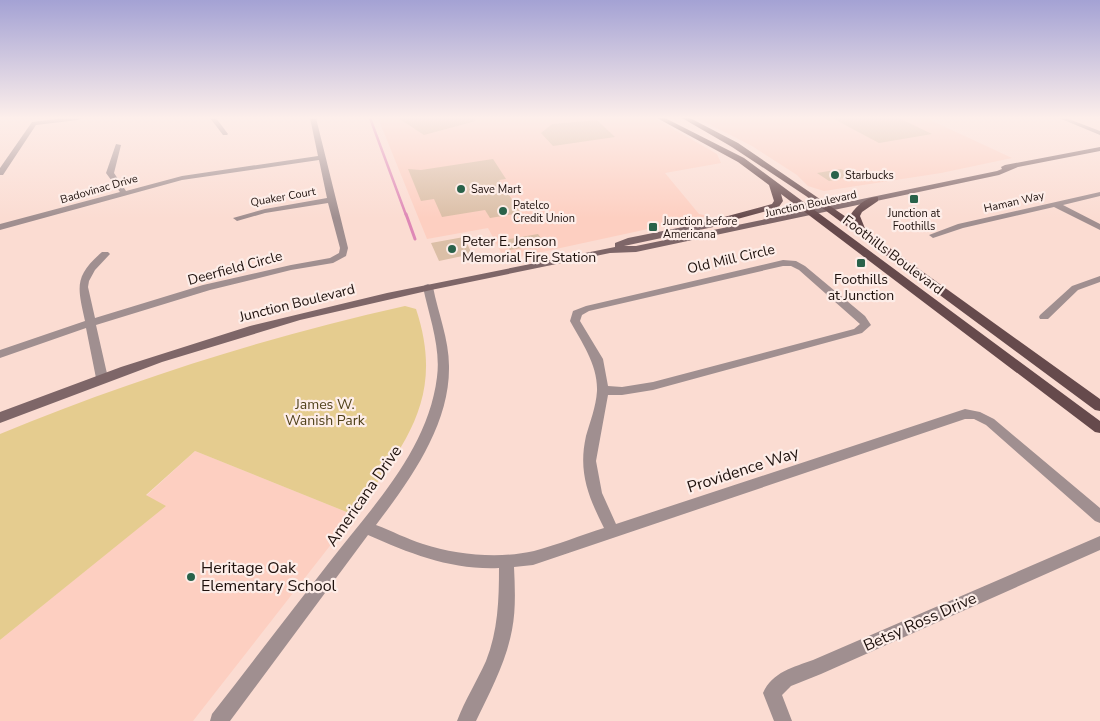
<svg xmlns="http://www.w3.org/2000/svg" width="1100" height="721" font-family="'Nunito Sans',sans-serif">
	<style>
		.built { fill: #fdcfc1 }
		.green { fill: #e5cc8f }
		.lines { fill: none; stroke-linecap: round; stroke-linejoin: round }
		.stream-far1 { stroke: #de88b6; stroke-width: 2.5 }
		.stream { stroke: #de88b6; stroke-width: 3 }
		.building { fill: #dbbfa7 }
		.minor { fill: #a08f90; fill-rule: evenodd }
		.secondary { fill: #7e6668; fill-rule: evenodd }
		.primary { fill: #664a4c; fill-rule: evenodd }
		.poi-dot { fill: #29624a; stroke: #fdede8; stroke-width: 2 }
		.labels { text-anchor: middle; dominant-baseline: central; stroke-width: 4.5; stroke-linejoin: round; paint-order: stroke }
		.far-poi-label { font-size: 11px; fill: #1e110d; stroke: #fdede8; text-anchor: start }
		.far-street-label { font-size: 11px; fill: #1e110d; stroke: #fdede8 }
		.poi-label { font-size: 14px; fill: #1e110d; stroke: #fdede8; text-anchor: start }
		.street-label { font-size: 14px; fill: #1e110d; stroke: #fdede8 }
		.park-label { font-size: 14px; fill: #51421b; stroke: #fdede8 }
		.near-street-label { font-size: 16px; fill: #1e110d; stroke: #fdede8 }
		.near-poi-label { font-size: 16px; fill: #1e110d; stroke: #fdede8; text-anchor: start }
	</style>
	<rect width="100%" height="100%" fill="#fbdcd2"/>
	<path class="built" d="M378,118H654L717,154L721,163L665,173L699,214L708,216L505,260L488,228L427,239Z
		M697,118H926L1012,158L941,173L824,191L808,186L797,175L752,146Z
		M195,451L354,515L193,721H0V640L165,506L146,496Z"/>
	<path class="green" d="M405,306L416,309C446,399 404,445 354,515L195,451L146,495L166,506L0,640V434C131,380 266,337 405,306Z"/>
	<g class="lines">
		<path class="stream-far1" d="M370,118L406,215"/>
		<path class="stream" d="M406,214L415,239"/>
	</g>
	<path class="building" d="M398,118H475L476,121L424,135Z
		M832,118H899L932,134L879,143Z
		M597,120L615,137L553,146L541,133L552,124Z
		M493,159L506,179L499,180L521,213L490,218L485,210L442,217L434,199L421,201L408,169L421,170Z
		M841,169L853,176L829,181L817,173Z
		M538,234L543,241L539,245L510,250L504,240Z
		M464,237L472,254L439,261L431,243Z"/>
	<g class="lines">
		<path class="minor" d="M65,118H81L78,120L36,125L3,175H0V168L32,122Z
			M210,118H216L228,134L227,135H223Z
			M310,118H316L348,248L346,256L333,263L291,270L210,290L96,325L108,378L106,381L102,382L96,378L86,328L0,358V350L85,321C78,288 73,277 102,252H108L110,254L95,270L89,281L88,287L95,318L203,285L291,265L330,258L339,253L340,248L328,203L265,213L237,221L233,218L265,209L327,198L319,160L182,180L0,230V224L120,192L106,173L116,144L121,145L114,173L126,191L182,176L318,156Z
			M1059,118H1066L1100,131V135Z
			M1100,192V196L1063,205L1100,224V230L1054,207L963,228L933,238L929,235L958,224Z
			M783,260L796,261L805,266L865,316L871,325L862,333L653,390L622,395H608L596,461L602,493L616,524L965,409L980,412L994,419L1100,508V523L1095,521L986,425L974,419H965L533,565L514,567C515,588 516,610 512,630C506,662 490,692 476,721H457C465,700 477,681 486,661C498,631 499,600 499,568C451,570 411,554 368,535L230,721H210L212,714C251,664 289,614 328,564C371,508 428,451 437,377C441,347 429,316 423,287L425,285L428,284L433,287C438,313 449,339 449,366C450,425 410,480 376,525C392,531 407,539 423,544C457,555 499,559 534,551C557,545 581,535 604,528C588,496 578,472 586,436C590,422 596,407 597,391C598,365 582,343 570,321L573,311L586,306ZM783,266H791L799,270L860,324L854,329L653,382L622,387L608,386L603,359L580,321L582,315L589,311Z
			M1100,276V282L1078,290L1048,319H1040L1039,317L1040,315L1072,286Z
			M1100,536V550L821,674L791,686L782,695L792,721H774L763,693C772,672 794,667 813,660Z"/>
		<path class="secondary" d="M1100,147V151L1018,167L999,175L636,252L610,253L431,290L300,320L162,362L0,423V412L121,367L250,326L387,293L615,247V243L628,238L718,220L723,223L718,226L624,246H636L997,171L1002,169L1001,167L1005,165Z"/>
		<path class="primary" d="M657,118H665L744,158L1100,421V433L1095,432L781,194L783,201L778,208L708,227H702V223L772,204L774,201L769,185L738,162Z
			M682,118H690L738,143L852,221L850,216C855,207 867,196 878,197V201L862,212L860,216L866,231L1100,399V411L1095,410L806,196L732,147Z"/>
	</g>
	<linearGradient id="sky" x2="0" y2="1"><stop stop-color="#a4a2d4"/><stop offset="0.54" stop-color="#fdefeb"/><stop offset="1" stop-color="#fdefeb" stop-opacity="0"/></linearGradient>
	<rect width="1100" height="218" fill="url(#sky)"/>
	<g class="poi-dot">
		<circle cx="835" cy="175" r="5"/>
		<circle cx="461" cy="189" r="5"/>
		<rect x="909" y="194" width="10" height="10" rx="2.5"/>
		<circle cx="503" cy="211" r="5"/>
		<rect x="648" y="222" width="10" height="10" rx="2.5"/>
		<circle cx="452" cy="249" r="5"/>
		<rect x="856" y="258" width="10" height="10" rx="2.5"/>
		<circle cx="191" cy="577" r="5"/>
	</g>
	<g class="labels">
		<g class="far-poi-label">
			<text x="845" y="175">Starbucks</text>
			<text x="471" y="189">Save Mart</text>
			<text x="513" y="205">Patelco<tspan x="513" dy="13">Credit Union</tspan></text>
			<text x="914" y="213" text-anchor="middle">Junction at<tspan x="914" dy="13">Foothills</tspan></text>
			<text x="663" y="221">Junction before<tspan x="663" dy="13">Americana</tspan></text>
		</g>
		<g class="far-street-label">
			<text transform="translate(99 189) rotate(-16)">Badovinac Drive</text>
			<text transform="translate(283 197) rotate(-10)">Quaker Court</text>
			<text transform="translate(1014 202) rotate(-13)">Haman Way</text>
			<text transform="translate(811 204) rotate(-12)">Junction Boulevard</text>
		</g>
		<g class="poi-label">
			<text x="462" y="241">Peter E. Jenson<tspan x="462" dy="16">Memorial Fire Station</tspan></text>
			<text x="861" y="279" text-anchor="middle">Foothills<tspan x="861" dy="16">at Junction</tspan></text>
		</g>
		<g class="street-label">
			<text transform="translate(893 255) rotate(37)">Foothills Boulevard</text>
			<text transform="translate(731 259) rotate(-13)">Old Mill Circle</text>
			<text transform="translate(235 268) rotate(-15)">Deerfield Circle</text>
			<text transform="translate(297 303) rotate(-14)">Junction Boulevard</text>
		</g>
		<g class="park-label">
			<text x="325" y="404">James W.<tspan x="325" dy="16">Wanish Park</tspan></text>
		</g>
		<g class="near-street-label">
			<text transform="translate(743 470) rotate(-18)">Providence Way</text>
			<text transform="translate(364 496) rotate(-55)">Americana Drive</text>
			<text transform="translate(920 622) rotate(-24)">Betsy Ross Drive</text>
		</g>
		<g class="near-poi-label">
			<text x="201" y="568">Heritage Oak<tspan x="201" dy="18">Elementary School</tspan></text>
		</g>
	</g>
</svg>
